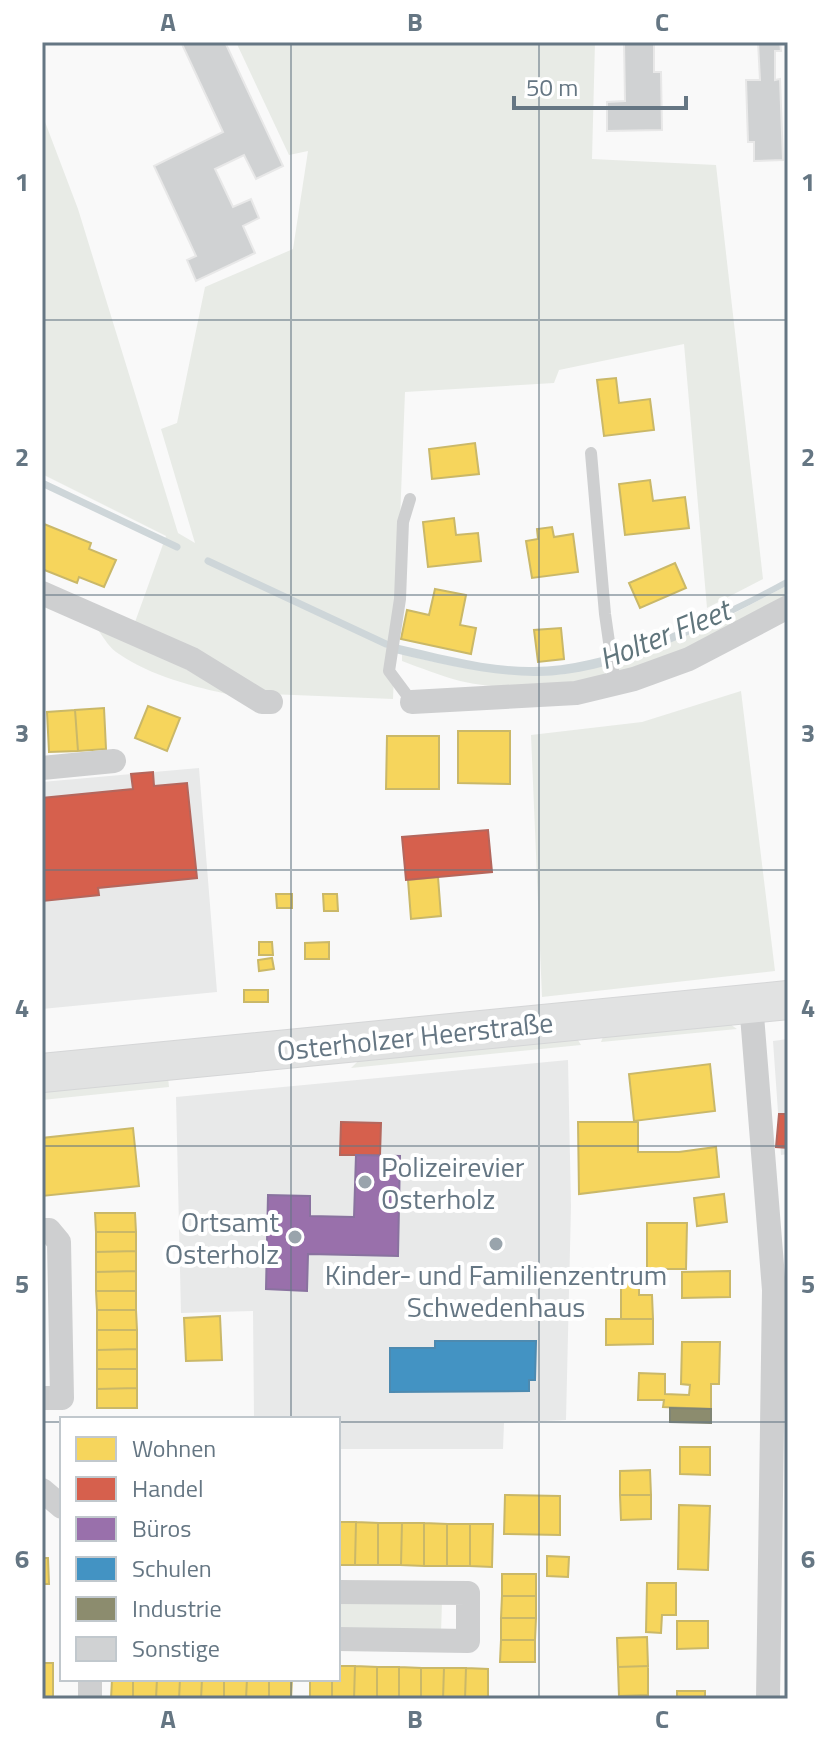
<svg xmlns="http://www.w3.org/2000/svg" width="830" height="1741" font-family="'Titillium Web',sans-serif">
	<style>
		.built { fill: #e8e9e9 }
		.green { fill: #e8ebe6 }
		.water { fill: #ced6d9 }
		.homes { fill: #f6d55c; stroke: #cab868; stroke-width: 2 }
		.shops { fill: #d6604d; stroke: #b4675d; stroke-width: 2 }
		.offices { fill: #9970ab; stroke: #89729f; stroke-width: 2 }
		.schools { fill: #4393c3; stroke: #4d8ab0; stroke-width: 2 }
		.industry { fill: #8c8c6e; stroke: #808574; stroke-width: 2 }
		.lines { fill: none; stroke-linecap: round; stroke-linejoin: round }
		.stream { stroke: #ced6d9; stroke-width: 7 }
		.building { fill: #d0d2d3; stroke: #e8e8e8; stroke-width: 2 }
		.primary-casing { stroke: #d5d6d7; stroke-width: 40 }
		.service { stroke: #cecfd0; stroke-width: 12 }
		.minor { stroke: #cecfd0; stroke-width: 24 }
		.primary { stroke: #e1e2e2; stroke-width: 38 }
		.grid { fill: none; stroke: #657683; stroke-width: 2; stroke-opacity: 0.55 }
		.poi-dot { fill: #99a4ac; stroke: #fff; stroke-width: 3 }
		.labels { text-anchor: middle; dominant-baseline: central; stroke-width: 8; stroke-linejoin: round; paint-order: stroke }
		.street-label { font-size: 28px; fill: #657683; stroke: #fff }
		.poi-label { font-size: 28px; fill: #657683; stroke: #fff; text-anchor: start }
		.water-label { font-size: 30px; font-style: italic; fill: #60757c; stroke: #fff }
		.neatline { fill: none; stroke: #657683; stroke-width: 3 }
		.grid-label { font-size: 26px; text-anchor: middle; font-weight: bold; fill: #657683 }
	</style>
	<rect width="100%" height="100%" fill="#f9f9f9"/>
	<path class="built" d="M199,768L217,992L42,1009V782Z
		M788,1039V1154L781,1155L773,1041Z
		M568,1060L571,1206L566,1420L504,1423L503,1449H338V1419H254L253,1311L181,1313L176,1097Z"/>
	<path class="green" d="M236,42H595L592,159L716,165L763,579L707,608L684,344L559,370L554,383L405,392L393,699L269,694L135,622L166,536L42,474V114L78,209L178,533L195,543L161,429L177,423L205,287L293,249L308,151L289,155Z
		M788,585V598C759,613 731,632 701,645C631,676 537,699 460,681C441,676 421,668 402,661V654C456,668 509,678 565,674L727,617Z
		M98,630L136,641L232,695C194,687 151,676 119,654C110,649 104,638 98,630Z
		M741,691L775,971L542,997L531,735L642,722Z
		M727,1022L737,1029L601,1042L604,1034Z
		M575,1035L581,1045L351,1068L361,1058Z
		M168,1077L169,1087L42,1100V1090Z
		M338,1600L442,1602L441,1633L338,1631Z"/>
	<path class="water" d="M788,578V585C717,622 615,678 534,676C486,675 441,664 395,653V644C440,654 488,668 534,667C611,667 720,615 788,578Z"/>
	<path class="homes" d="M616,378L619,403L650,399L654,430L604,436L597,380Z
		M475,443L479,474L432,479L429,449Z
		M650,480L653,501L685,497L689,528L625,535L619,484Z
		M454,518L456,535L478,533L481,561L428,567L423,522Z
		M44,524L91,543L89,549L116,560L104,587L79,577L77,583L42,569V529Z
		M552,527L554,537L573,534L578,572L532,578L526,541L538,539L537,529Z
		M675,563L686,588L640,608L629,583Z
		M435,589L466,595L460,625L476,628L471,654L401,639L407,610L429,615Z
		M561,628L564,659L538,662L534,630Z
		M148,706L180,718L167,751L135,738Z
		M104,708L106,749L78,751L75,710Z
		M75,710L78,751L49,752L47,712Z
		M458,731H510V784L458,783Z
		M387,736H439V789H386Z
		M438,877L441,916L411,919L408,880Z
		M276,894H292V908H277Z
		M323,894H337L338,911H324Z
		M259,942H272L273,955H259Z
		M329,942V959H305V943Z
		M272,958L274,969L259,971L258,960Z
		M244,990H268V1002H244Z
		M710,1064L715,1111L634,1121L629,1074Z
		M578,1122H638V1152H679L716,1147L719,1177L579,1194Z
		M133,1128L139,1186L42,1196V1138Z
		M724,1194L727,1222L697,1226L694,1198Z
		M95,1213H135L136,1232H96Z
		M647,1223H687L686,1269H647Z
		M96,1232H136V1251L96,1252Z
		M136,1251V1271L96,1272V1252Z
		M136,1271V1291H96V1272Z
		M621,1271H639V1295H652L653,1319H621Z
		M730,1271V1297L682,1298V1272Z
		M96,1291H136V1310H97Z
		M97,1310H136L137,1330H97Z
		M220,1316L222,1360L186,1361L184,1318Z
		M606,1319H653V1344L606,1345Z
		M97,1330H137V1349L97,1350Z
		M682,1342H720L719,1384H711V1409L663,1407L664,1400H638L639,1373L665,1374V1394L689,1395L690,1385L681,1384Z
		M137,1349V1369H97V1350Z
		M97,1369H137V1388L97,1389Z
		M137,1388V1408H97V1389Z
		M680,1447H710V1475L680,1474Z
		M650,1470L651,1495H620V1471Z
		M505,1495L560,1496V1535L504,1534Z
		M620,1495H651V1519L621,1520Z
		M679,1505L710,1506L708,1570L678,1569Z
		M338,1522H356L355,1565H338Z
		M356,1522L378,1523V1565H355Z
		M378,1523H402L401,1565H378Z
		M402,1523H424V1566L401,1565Z
		M424,1523L447,1524V1566H424Z
		M447,1524H470V1566H447Z
		M470,1524H493L492,1567L470,1566Z
		M547,1556L569,1557L568,1577L547,1576Z
		M42,1558H48L49,1584H42Z
		M502,1574H536V1596H502Z
		M647,1583H676V1615H662L661,1633L646,1632Z
		M502,1596H536V1618H501Z
		M501,1618H536L535,1640H501Z
		M677,1621H708V1648L677,1649Z
		M647,1637L648,1666L618,1667L617,1638Z
		M501,1640H535V1662H500Z
		M42,1663H53V1699H42Z
		M338,1666H355L354,1699H332V1679H338Z
		M355,1666L377,1667V1699H354Z
		M648,1666V1695L619,1696L618,1667Z
		M377,1667H399V1699H377Z
		M399,1667L421,1668V1699H399Z
		M421,1668H444L443,1699H421Z
		M444,1668H466L465,1699H443Z
		M466,1668L488,1669V1699H465Z
		M112,1679H133V1699H111Z
		M133,1679H157L156,1699H133Z
		M157,1679H180L179,1699L156,1698Z
		M180,1679H202L201,1699H179Z
		M202,1679H224V1699H201Z
		M224,1679H247L246,1699H224Z
		M247,1679H269V1699H246Z
		M269,1679H292L291,1699H269Z
		M310,1679H332V1699H310Z
		M677,1691H705V1699H677Z"/>
	<path class="shops" d="M153,772L154,786L187,783L197,878L98,888L99,895L43,901L42,798L133,789L131,774Z
		M488,830L492,872L406,880L402,837Z
		M779,1114H788V1148L776,1147Z
		M341,1122L381,1123L380,1155H340Z"/>
	<path class="offices" d="M356,1155L400,1156L398,1256L308,1254L307,1291L266,1289L268,1195L310,1196V1216L354,1217Z"/>
	<path class="schools" d="M435,1341H536L535,1380H529V1391L390,1392V1348H435Z"/>
	<path class="industry" d="M670,1408L711,1409V1423L670,1422Z"/>
	<g class="lines">
		<path class="stream" d="M42,483L177,547
			M208,561L386,644"/>
	</g>
	<path class="building" d="M181,42H225L283,166L256,179L244,155L215,169L233,207L251,199L259,218L243,226L255,253L196,281L187,260L196,256L154,166L223,132Z
		M624,42H654V72H661L662,130L607,131V102L625,101Z
		M758,42H780L781,51H775V80L780,79L783,160L754,161V142H748L746,80H760Z"/>
	<g class="lines">
		<defs>
			<path id="primary" d="M42,1073L788,1000"/>
		</defs>
		<use href="#primary" class="primary-casing"/>
		<path class="service" d="M591,453L605,614L615,684
			M410,499L403,522L400,599L389,671L412,702"/>
		<path class="minor" d="M42,593L192,659L262,702H271
			M412,702L576,693L634,679L689,659L788,607
			M42,768L114,761
			M751,1003L774,1290L768,1699
			M42,1230H49L59,1242L62,1398H42
			M42,1490L62,1507
			M338,1592L468,1593V1641L338,1639
			M90,1699V1679"/>
		<use href="#primary" class="primary"/>
	</g>
	<path class="grid" d="M291,42V1419M539,42V1699M42,320H788M42,595H788M42,870H788M42,1146H788M42,1422H62M338,1422H788M291,1679V1699"/>
	<g class="poi-dot">
		<circle cx="365" cy="1182" r="8"/>
		<circle cx="295" cy="1237" r="8"/>
		<circle cx="496" cy="1244" r="8"/>
	</g>
	<g class="labels">
		<g class="street-label">
			<text transform="translate(415 1036) rotate(-6)">Osterholzer Heerstraße</text>
		</g>
		<g class="poi-label">
			<text x="381" y="1166">Polizeirevier<tspan x="381" dy="32">Osterholz</tspan></text>
			<text x="279" y="1221" text-anchor="end">Ortsamt<tspan x="279" dy="32">Osterholz</tspan></text>
			<text x="496" y="1274" text-anchor="middle">Kinder- und Familienzentrum<tspan x="496" dy="32">Schwedenhaus</tspan></text>
		</g>
		<g class="water-label">
			<text transform="translate(664 634) rotate(-22)">Holter Fleet</text>
		</g>
	</g>
	<rect width="830" height="1741" fill="none" stroke="#ffffff" stroke-width="88"/>
	<rect x="60" y="1417" width="280" height="264" fill="#ffffff" stroke="#c1c8cd" stroke-width="2"/>
	<rect x="76" y="1437" width="40" height="24" fill="#f6d55c" stroke="#c1c8cd" stroke-width="2"/>
	<text x="132" y="1457" font-size="24" fill="#657683">Wohnen</text>
	<rect x="76" y="1477" width="40" height="24" fill="#d6604d" stroke="#c1c8cd" stroke-width="2"/>
	<text x="132" y="1497" font-size="24" fill="#657683">Handel</text>
	<rect x="76" y="1517" width="40" height="24" fill="#9970ab" stroke="#c1c8cd" stroke-width="2"/>
	<text x="132" y="1537" font-size="24" fill="#657683">Büros</text>
	<rect x="76" y="1557" width="40" height="24" fill="#4393c3" stroke="#c1c8cd" stroke-width="2"/>
	<text x="132" y="1577" font-size="24" fill="#657683">Schulen</text>
	<rect x="76" y="1597" width="40" height="24" fill="#8c8c6e" stroke="#c1c8cd" stroke-width="2"/>
	<text x="132" y="1617" font-size="24" fill="#657683">Industrie</text>
	<rect x="76" y="1637" width="40" height="24" fill="#d0d2d3" stroke="#c1c8cd" stroke-width="2"/>
	<text x="132" y="1657" font-size="24" fill="#657683">Sonstige</text>
	<path d="M514 96v12h172v-12" fill="none" stroke="#657683" stroke-width="4"/>
	<text x="526" y="96" font-size="24" fill="#657683" stroke="#ffffff" stroke-width="6" paint-order="stroke">50 m</text>
	<rect x="44" y="44" width="742" height="1653" class="neatline"/>
	<g class="grid-label">
		<text x="168" y="31">A</text>
		<text x="415" y="31">B</text>
		<text x="662" y="31">C</text>
		<text x="22" y="191">1</text>
		<text x="808" y="191">1</text>
		<text x="22" y="466">2</text>
		<text x="808" y="466">2</text>
		<text x="22" y="742">3</text>
		<text x="808" y="742">3</text>
		<text x="22" y="1017">4</text>
		<text x="808" y="1017">4</text>
		<text x="22" y="1293">5</text>
		<text x="808" y="1293">5</text>
		<text x="22" y="1568">6</text>
		<text x="808" y="1568">6</text>
		<text x="168" y="1728">A</text>
		<text x="415" y="1728">B</text>
		<text x="662" y="1728">C</text>
	</g>
</svg>
